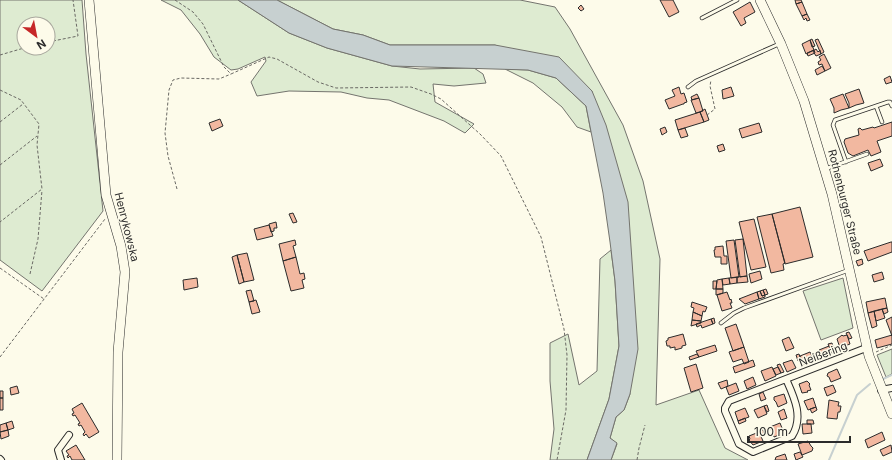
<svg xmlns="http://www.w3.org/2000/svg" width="892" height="460" font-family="Inter,sans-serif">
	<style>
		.green { fill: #deebd1; stroke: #74746e; fill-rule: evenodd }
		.water { fill: #c7d0d0; stroke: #74746e }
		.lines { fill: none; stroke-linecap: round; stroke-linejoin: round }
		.stream { stroke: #c7d0d0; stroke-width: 2 }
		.building { fill: #f2b8a0; stroke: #2b2b2b }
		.lane-casing { stroke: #2b2b2b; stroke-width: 4.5 }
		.street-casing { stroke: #2b2b2b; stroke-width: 8 }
		.secondary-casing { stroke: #2b2b2b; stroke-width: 10 }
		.path { stroke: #6a6964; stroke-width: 1; stroke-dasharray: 3 2; stroke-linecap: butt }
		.lane { stroke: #fdfbea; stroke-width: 3 }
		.street { stroke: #fdfbea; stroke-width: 6 }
		.secondary { stroke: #fdfbea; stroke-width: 9 }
		.labels { text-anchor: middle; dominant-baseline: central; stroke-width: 3; stroke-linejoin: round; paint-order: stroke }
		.street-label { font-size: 11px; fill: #2b2b2b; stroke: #fdfbea }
	</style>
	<rect width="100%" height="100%" fill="#fdfbea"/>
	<path class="green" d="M0,0H82L86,54L103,211L42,291L0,260ZM24,24H48V48H24Z
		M161,0H238L289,33L327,48L392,66L420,69L474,68L483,74L486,83L454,86L433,84L435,102L474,124L465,133L444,121L389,100L367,98L341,92L289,91L257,96L251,82L266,61L265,57L238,69L231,70L214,57L200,34L181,10Z
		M277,0H520L555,7L570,29L623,125L643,181L660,259L656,405L699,390L725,448L748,460H611L617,444L610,438L616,417L624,410L630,394L592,91L495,45H390L363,35L333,29Z
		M505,69L528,70L556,78L586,106L591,132L577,127L562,107L533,83Z
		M611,250L615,281L619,346L609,399L587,460H550L554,429L550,381V343L568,334L579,385L597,371L600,259Z
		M843,278L853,328L821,340L803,291Z
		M892,349V374L886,377L877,355Z"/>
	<path class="water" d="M238,0H277L333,29L363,35L390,45H495L559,57L592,91L606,125L628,202L638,349L630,394L624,410L616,417L610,438L617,443L611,460H587L609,399L619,346L615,281L610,242L603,193L586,106L556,78L528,70L392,66L327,48L289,33Z"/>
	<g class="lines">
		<path class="stream" d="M883,379L892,375
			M829,460L857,395L870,384"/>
	</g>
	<path class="building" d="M660,0H673L679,12L669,17Z
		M795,0H801L802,2L796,4Z
		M750,2L755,12L744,18L746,23L741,26L733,12Z
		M802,2L807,14L802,16L796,4Z
		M581,5L584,9L581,11L578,8Z
		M807,14L810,20L807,21L806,18L804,20L802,16Z
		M812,39L815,46L812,47L810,40Z
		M818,39L824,52L821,54L815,40Z
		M810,40L814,50L806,54L802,44Z
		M816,49L818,52L820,50L821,54L816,56L813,51Z
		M814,50L815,53L808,56L807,53Z
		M824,54L831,68L825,71L822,64L819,65L818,62L821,60L819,57Z
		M822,66L825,71L817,75L815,70Z
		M890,76L892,82L886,84L884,79Z
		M679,87L681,94L684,93L687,102L684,103V104H683L669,109L665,100L675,96L672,90Z
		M731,87L734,96L723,99L722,90Z
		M859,89L864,103L856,105L849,108V103L845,94Z
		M697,94L699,98L692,100L691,97Z
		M843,94L849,108L841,110L834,113V108L830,99Z
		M699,98L703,111L696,113L691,100Z
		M705,109L709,120L704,122L700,112Z
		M700,112L704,122L678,130L675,120Z
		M220,119L223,126L212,131L209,123Z
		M892,122V136L877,141L881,152L871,156L868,150L853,156L848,153L844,142L845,139L859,135L858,129L860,128L862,130L873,127L874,128Z
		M759,123L762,132L742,138L739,129Z
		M665,127L667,132L662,135L660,129Z
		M685,128L688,136L681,138L678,130Z
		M723,144L725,150L719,152L717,146Z
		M880,159L883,166L871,171L868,163Z
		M800,207L813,257L785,264L772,214Z
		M293,213L297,222L293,223L289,214Z
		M772,214L785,263L783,264L784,270L771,273L757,217Z
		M754,219L766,267L751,270L739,222Z
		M276,222L277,228H274V231L271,232L269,224Z
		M269,225L273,236L257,240L254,229Z
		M743,239L747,276L740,277L735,240Z
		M295,240L296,245L293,246L296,257L283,261L279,244Z
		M734,240L739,277L731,278L726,241Z
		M891,242H892V252L868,261L864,251Z
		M723,246L724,256H727V264H721V257H715L714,250H715V247Z
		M247,253L254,280L244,282L237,255Z
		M237,255L244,282L239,284L232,257Z
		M296,257L300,274L304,273L305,279L302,280L304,288L291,291L283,261Z
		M862,259L863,264L858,266L856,261Z
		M760,271L762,279L751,283L749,274Z
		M882,272L884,279L874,282L872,275Z
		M747,276L748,282L737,283V277Z
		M737,277V283L730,284L729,278Z
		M197,278L198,287L184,290L183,280Z
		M729,278L730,284L723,285L722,279Z
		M722,279L723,289H716L717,280Z
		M713,281H717L716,289H713Z
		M716,289H723V293L716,295Z
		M766,289L768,294L765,295L763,290Z
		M251,290L254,301L249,302L246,291Z
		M763,290L765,295L762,296L760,291Z
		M760,291L762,296L765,295V297L759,299L757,292Z
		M727,292L730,300L731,299L732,303H730L732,308L722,311L717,295Z
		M757,292L759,299L745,304L739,299Z
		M885,298L887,308L868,313L866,302Z
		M256,300L260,312L252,314L249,302Z
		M692,302L707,307L705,312L703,311L702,316L693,312L694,308L691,307Z
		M887,308L888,312L884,314L882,309Z
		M882,309L885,318L876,321L874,311Z
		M874,311L877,326L872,328L868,313Z
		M693,312L702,316L701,321L692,320Z
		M892,317V336L886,320Z
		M714,318L715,323L713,324L711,319Z
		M711,319L713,324L702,328L701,325L697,327L696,324Z
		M692,320L701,321V323L691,326Z
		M736,324L744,347L733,351L725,328Z
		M849,332L852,338L849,339L846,333Z
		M683,334L686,345L682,346V348L675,350V347L670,348V346H667L666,341L668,340V338Z
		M842,335L843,336L847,335L850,344L840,348L837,339Z
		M892,335V344L877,348L875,340Z
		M789,337L794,348L786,351L782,340Z
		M832,343L834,350L831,351L828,344Z
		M715,345L717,351L699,357L696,351Z
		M829,346L832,354L822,358L819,350Z
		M744,347L749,362L744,364L742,359L733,362L729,352Z
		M810,352L813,358V361L803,365L800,356Z
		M697,354L699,357L690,360L689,357Z
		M799,354L801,360L798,361L796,355Z
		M753,360L755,366L735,373L733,367Z
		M792,360L796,368L787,372L783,363Z
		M696,364L703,388L691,392L684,368Z
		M780,364L784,372L781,373L777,365Z
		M772,367L776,376L765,381L761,371Z
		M778,367L781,373L776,375L773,369Z
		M837,369L841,378L831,382L829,377L827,376L828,373Z
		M753,377L756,385L747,389L744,381Z
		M727,380L728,386L721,389L718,383Z
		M807,381L810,384L809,385L811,390L807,391L808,392L802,393L799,384Z
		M736,383L739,391L729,395L726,387Z
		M833,385L836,392L827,396L824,388Z
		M17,386L19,393L11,395L10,388Z
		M0,391H3V398H0Z
		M763,392L766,399L761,401L759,394Z
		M784,394L787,403L778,407L776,402L774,400V397Z
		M0,398H3V410H0Z
		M813,398L816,407L808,410L804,401Z
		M829,400L839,402L838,406H841L840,412H838L837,419L827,418Z
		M82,403L99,432L89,438L86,434L84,436L83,434L85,432L81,425L79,426L78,424L80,423L75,415L73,416L72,414L74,413L72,409Z
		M767,405L769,411L767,412L764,406Z
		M764,406L767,414L758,418L754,410Z
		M816,407L817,410L812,413L810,409Z
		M745,408L749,417L738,421L735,412Z
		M784,409L787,418L781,420L778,412Z
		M745,418L746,421L739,424L738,421Z
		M807,420H813L814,424H807Z
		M12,421L14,428L8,430L6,423Z
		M6,423L8,430L0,432V425Z
		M780,423L784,433L774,437L770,427Z
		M802,424H811L812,433L803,434Z
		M765,427L768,434L765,435L762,428Z
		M762,428L765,435L762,436L759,429Z
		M8,430L9,436L1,439L0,432Z
		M759,432L763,441L753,445L749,440L750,439L749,436Z
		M882,432L885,440L868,448L865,440Z
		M808,441L811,446L813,448L812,451L802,455L798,444Z
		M76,445L85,460H72L70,456L68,458L67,456L69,455L66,451Z
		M891,445L892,452L883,456L880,450Z
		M800,452L803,457L796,460L794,454Z
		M785,454L787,460H775L776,457Z"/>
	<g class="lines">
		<defs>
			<path id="lane" d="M702,18L737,0
				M688,87L696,81L779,44
				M876,106L882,122
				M846,162L833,125L835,120L888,102H890L892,106
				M825,169L867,154
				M721,323L734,313L744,308L849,270"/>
			<path id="street" d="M786,379C794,397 804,417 792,436L753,452L739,444L725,411V408L729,401L866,348
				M881,390L892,388
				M0,459L1,460
				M61,460L58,450L69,435"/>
			<path id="secondary" d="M89,0L106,195L121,246L125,272L118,352L117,460
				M760,0L781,44L804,101L832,194L869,356L892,414"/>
		</defs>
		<use href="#lane" class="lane-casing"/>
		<use href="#street" class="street-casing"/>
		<use href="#secondary" class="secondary-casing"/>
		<path class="path" d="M175,0L193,12L203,24L224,67L231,74L269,57L277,59L318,82L336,88L411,87L431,94L441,99L480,134L501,156L541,237L564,329L567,355L566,410L557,460
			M48,42L78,36L73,0
			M0,55L24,48
			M0,90L21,100L39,124L37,145L42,189L0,222
			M707,115L715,109L710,86L711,80
			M0,122L23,104
			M0,165L37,136
			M177,189L168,156L165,133L169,90L173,80L181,78L219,79L231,74
			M0,268L44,299
			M30,274L38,239L42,190
			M876,352L892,345
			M0,357L105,219
			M637,460L639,448L645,425"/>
		<use href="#lane" class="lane"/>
		<use href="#street" class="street"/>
		<use href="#secondary" class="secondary"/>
	</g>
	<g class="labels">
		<g class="street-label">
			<text transform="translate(845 202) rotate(76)">Rothenburger Straße</text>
			<text transform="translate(127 227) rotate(76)">Henrykowska</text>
			<text transform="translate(823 354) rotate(-21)">Neißering</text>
		</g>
	</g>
	<g transform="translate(36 36) rotate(148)"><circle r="19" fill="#fdfbea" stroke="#a9a89e"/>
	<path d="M0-3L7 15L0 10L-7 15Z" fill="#c62828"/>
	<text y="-6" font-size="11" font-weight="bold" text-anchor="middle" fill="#2b2b2b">N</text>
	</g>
	<path d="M748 436v6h102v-6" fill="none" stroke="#2b2b2b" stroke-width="2"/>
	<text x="754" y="436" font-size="12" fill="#2b2b2b" stroke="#fdfbea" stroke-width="3" paint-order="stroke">100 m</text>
</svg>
